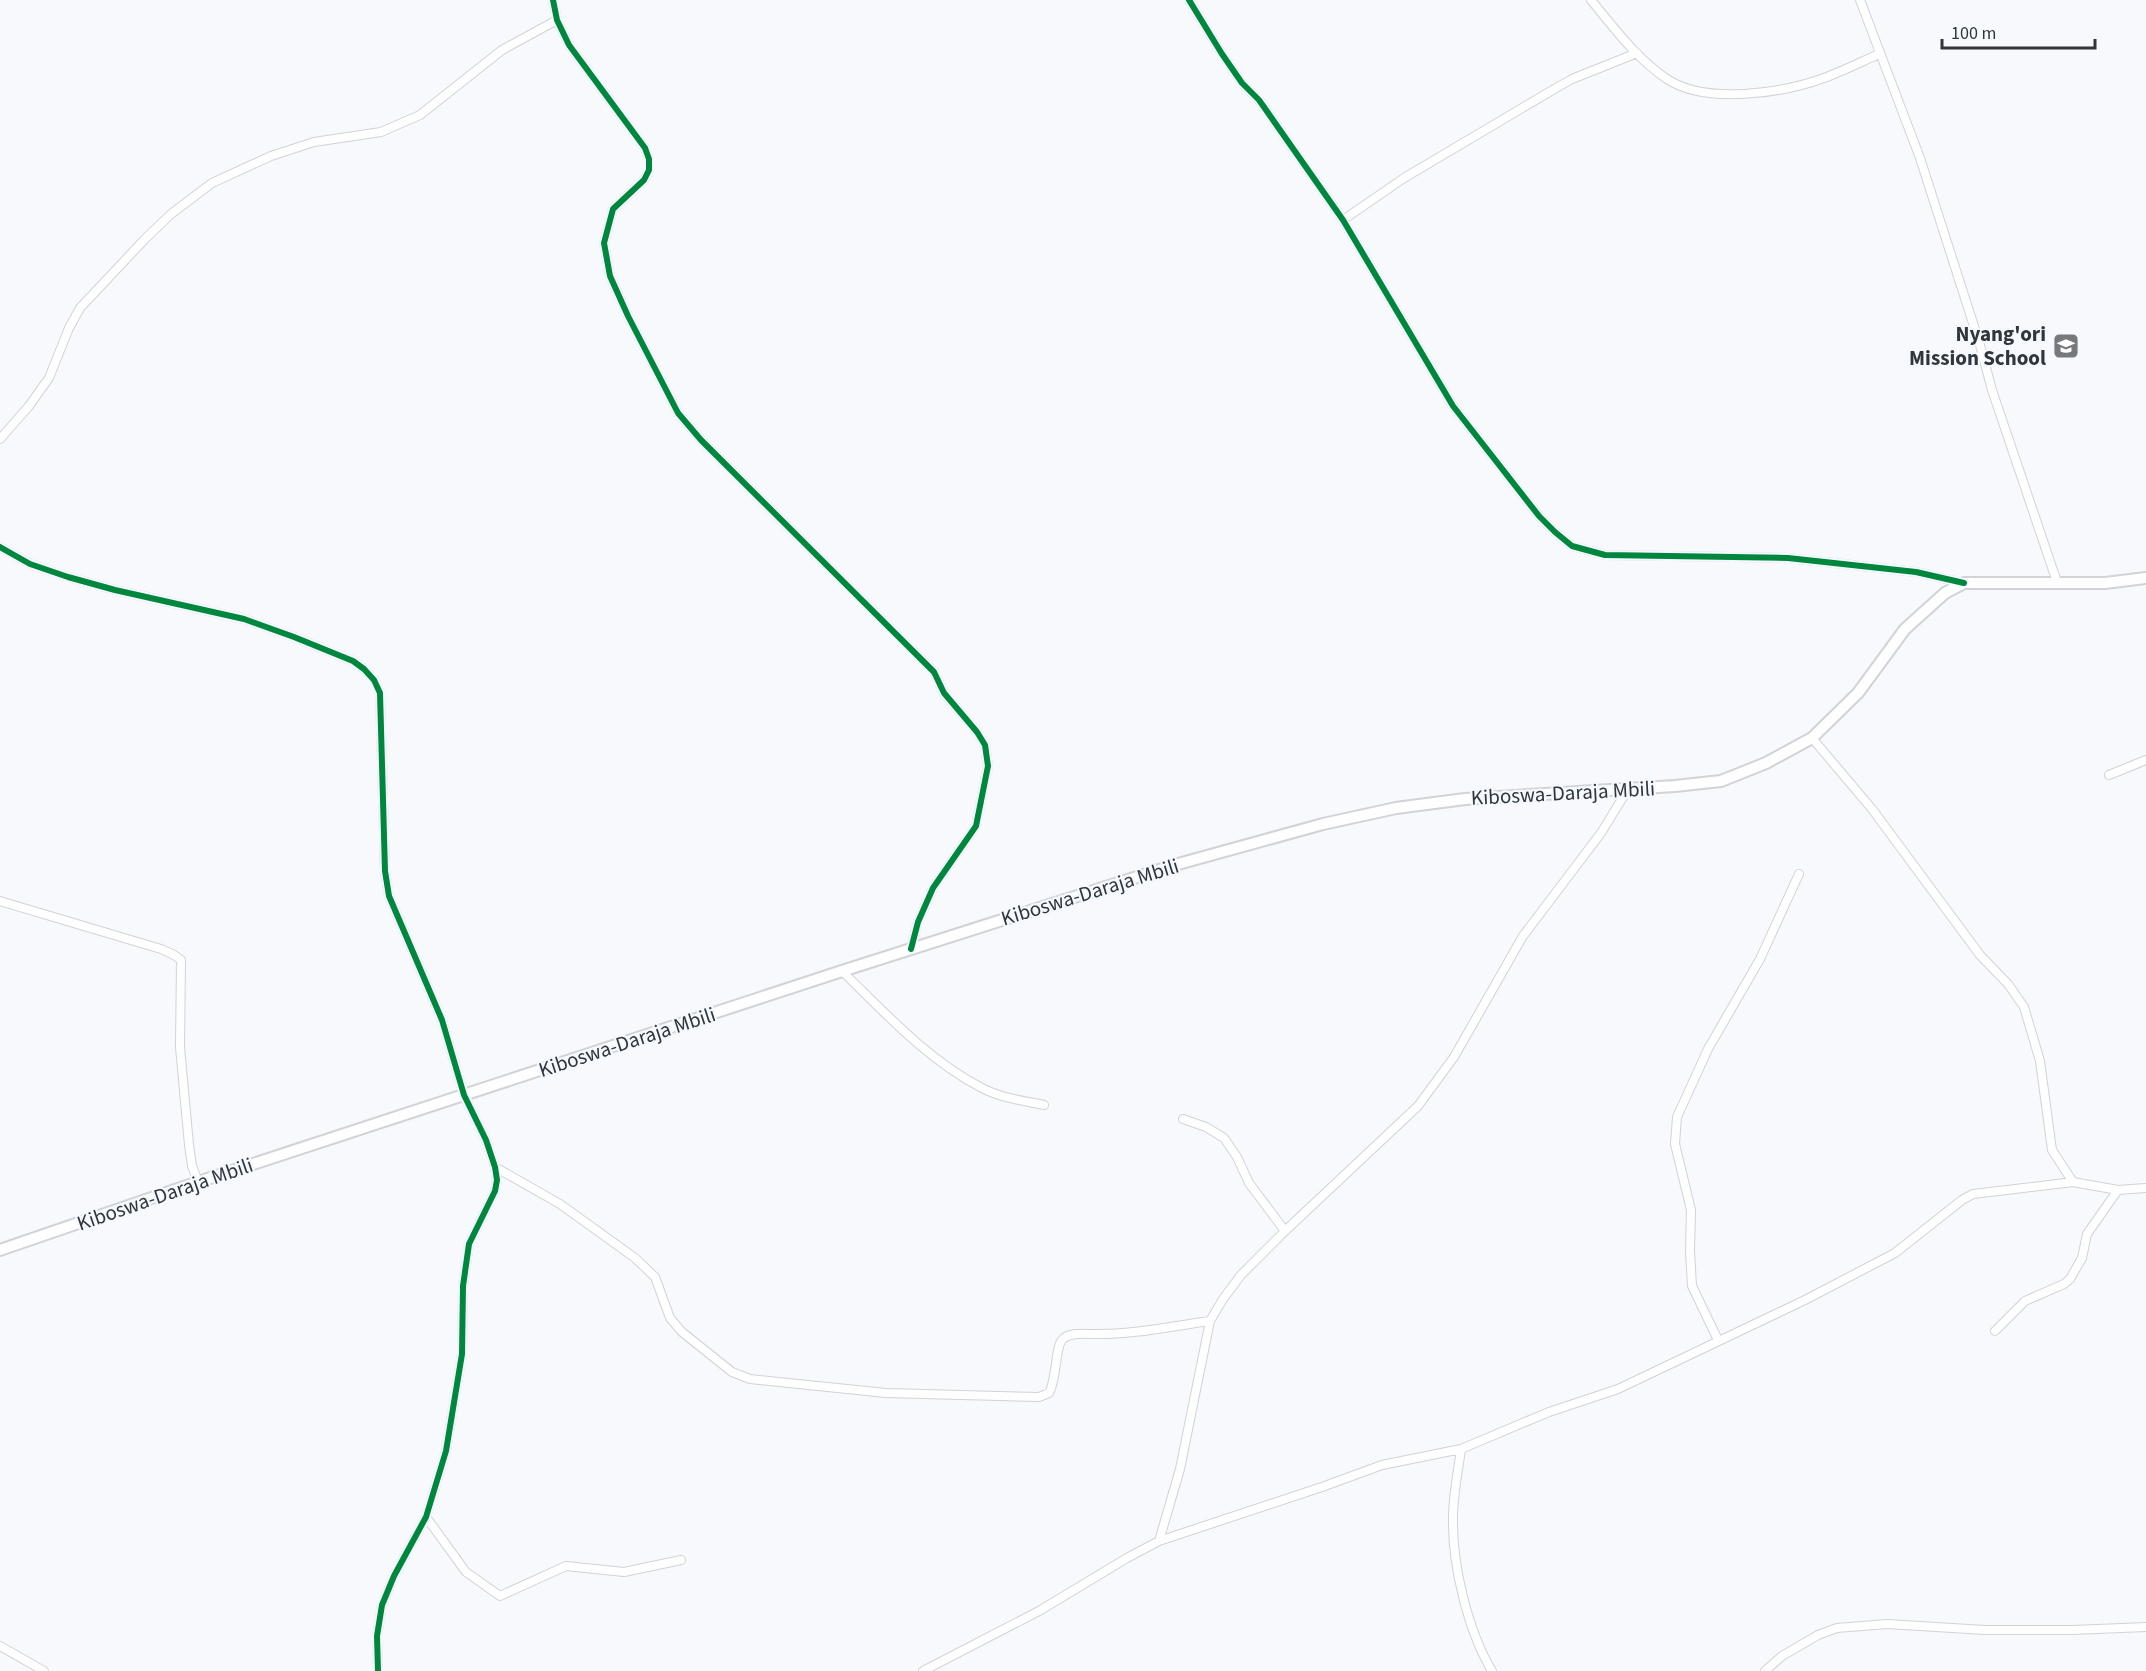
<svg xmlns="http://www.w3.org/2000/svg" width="2146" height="1671" font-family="'Source Sans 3',sans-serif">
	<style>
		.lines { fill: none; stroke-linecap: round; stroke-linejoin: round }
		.street-casing { stroke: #d1d3d6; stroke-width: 10 }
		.secondary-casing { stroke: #d1d3d6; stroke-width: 14 }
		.street { stroke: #fefeff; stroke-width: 8 }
		.secondary { stroke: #fefeff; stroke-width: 10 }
		.cycleway-casing { stroke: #f4f8ff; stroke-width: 10 }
		.cycleway { stroke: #00873e; stroke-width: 6 }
		.labels { text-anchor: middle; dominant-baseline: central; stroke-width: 4.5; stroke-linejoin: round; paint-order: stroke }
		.poi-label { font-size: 21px; font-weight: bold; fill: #323539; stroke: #f4f8ff; text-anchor: end }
		.street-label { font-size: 21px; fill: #323539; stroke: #f4f8ff }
	</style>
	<rect width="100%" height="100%" fill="#f7f9fc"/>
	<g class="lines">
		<defs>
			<path id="street" d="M553,0L557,20L569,45L645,148L649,159V170L644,180L613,209L604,243L610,276L628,316L678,413L701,440L934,672L944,693L977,732L985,745L988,766L976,826L933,888L918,922L911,949
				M1189,0L1222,54L1242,83L1259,100L1343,220L1453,406L1539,516L1555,532L1572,546L1605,555L1788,558L1916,572L1964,583
				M1591,0C1614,28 1637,59 1667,79C1706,105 1783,93 1824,78C1843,71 1861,62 1879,54
				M1860,0L1920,158L1980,345L1992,390L2057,582
				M1343,220L1404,178L1556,88L1572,79L1637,53
				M0,439L29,406L49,378L69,328L80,308L144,240L171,214L212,183L271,156L314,142L381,132L420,115L502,50L557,20
				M0,547L30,564L68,577L115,590L244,619L294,637L353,661L364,669L374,680L380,693L385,871L389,896L442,1020L464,1095L486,1140L495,1167L497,1180L495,1191L469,1244L463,1286L462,1354L446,1451L426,1517L394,1576L382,1605L377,1636L378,1671
				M1812,738L1872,809L1980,955L2008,984L2024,1007L2040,1061L2052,1150L2073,1182
				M2109,775L2146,760
				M0,901L161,949L174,955L181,960L180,1047L189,1145L192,1166L198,1182
				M842,971C885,1013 928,1060 982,1088C1001,1098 1024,1101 1044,1105
				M1183,1119L1206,1127L1224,1138L1237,1157L1249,1183L1285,1231
				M495,1167L560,1204L635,1258L655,1277L670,1318L682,1332L732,1372L750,1379L886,1393L1039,1397L1049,1393C1057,1379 1055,1348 1062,1340C1069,1332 1084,1334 1093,1334C1132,1335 1172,1326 1210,1321
				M1995,1331L2025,1301L2064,1284L2070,1279L2082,1258L2087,1234L2118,1190
				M1718,1340L1692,1286L1690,1251L1691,1210L1675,1144L1677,1117L1708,1049L1760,959L1799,874
				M426,1517L466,1572L500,1596L566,1566L624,1572L681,1560
				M1159,1541L1180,1469L1210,1321L1223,1299L1241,1275L1285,1231L1418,1106L1454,1057L1523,936L1601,833L1628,789
				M0,1646L44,1671
				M923,1671L1039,1611L1127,1558L1159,1541L1322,1487L1382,1465L1461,1449
				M1492,1671C1468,1631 1452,1565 1453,1518C1453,1495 1458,1472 1461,1449L1549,1412L1618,1389L1805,1300L1895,1253L1962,1200L1973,1194L2073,1182L2118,1190L2146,1188
				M1765,1671L1782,1656L1818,1635L1837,1628L1887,1624L1985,1630H2072L2146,1627"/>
			<path id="secondary" d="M0,1250L198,1182L842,971L1178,864L1323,824L1396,808L1465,799L1675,786L1721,781L1766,763L1812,738L1858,693L1905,629L1945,593L1964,583H2105L2146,578"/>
		</defs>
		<use href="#street" class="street-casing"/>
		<use href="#secondary" class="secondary-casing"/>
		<use href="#street" class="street"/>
		<use href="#secondary" class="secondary"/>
		<defs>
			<path id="cycleway" d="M553,0L557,20L569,45L645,148L649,159V170L644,180L613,209L604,243L610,276L628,316L678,413L701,440L934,672L944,693L977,732L985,745L988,766L976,826L933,888L918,922L911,949
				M1189,0L1222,54L1242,83L1259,100L1343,220L1453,406L1539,516L1555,532L1572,546L1605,555L1788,558L1916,572L1964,583
				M0,547L30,564L68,577L115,590L244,619L294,637L353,661L364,669L374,680L380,693L385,871L389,896L442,1020L464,1095L486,1140L495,1167L497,1180L495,1191L469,1244L463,1286L462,1354L446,1451L426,1517L394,1576L382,1605L377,1636L378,1671"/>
		</defs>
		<use href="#cycleway" class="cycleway-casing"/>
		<use href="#cycleway" class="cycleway"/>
	</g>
	<defs>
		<symbol id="school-square" viewBox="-11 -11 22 22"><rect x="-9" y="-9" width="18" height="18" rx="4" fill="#777a7d" stroke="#f4f8ff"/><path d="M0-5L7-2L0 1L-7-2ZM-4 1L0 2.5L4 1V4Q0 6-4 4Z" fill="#fff"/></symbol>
	</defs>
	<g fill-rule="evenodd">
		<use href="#school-square" x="2051" y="331" width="30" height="30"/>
	</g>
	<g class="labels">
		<g class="poi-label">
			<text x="2046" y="334">Nyang'ori<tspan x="2046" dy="24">Mission School</tspan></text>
		</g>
		<g class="street-label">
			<text transform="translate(1563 793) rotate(-3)">Kiboswa-Daraja Mbili</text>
			<text transform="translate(1090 892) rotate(-17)">Kiboswa-Daraja Mbili</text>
			<text transform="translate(627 1042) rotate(-18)">Kiboswa-Daraja Mbili</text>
			<text transform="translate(165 1194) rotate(-19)">Kiboswa-Daraja Mbili</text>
		</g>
	</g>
	<path d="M1942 39v9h153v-9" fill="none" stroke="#323539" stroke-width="3"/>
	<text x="1951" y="39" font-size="18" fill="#323539" stroke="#f4f8ff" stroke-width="4.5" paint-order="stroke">100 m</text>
</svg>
